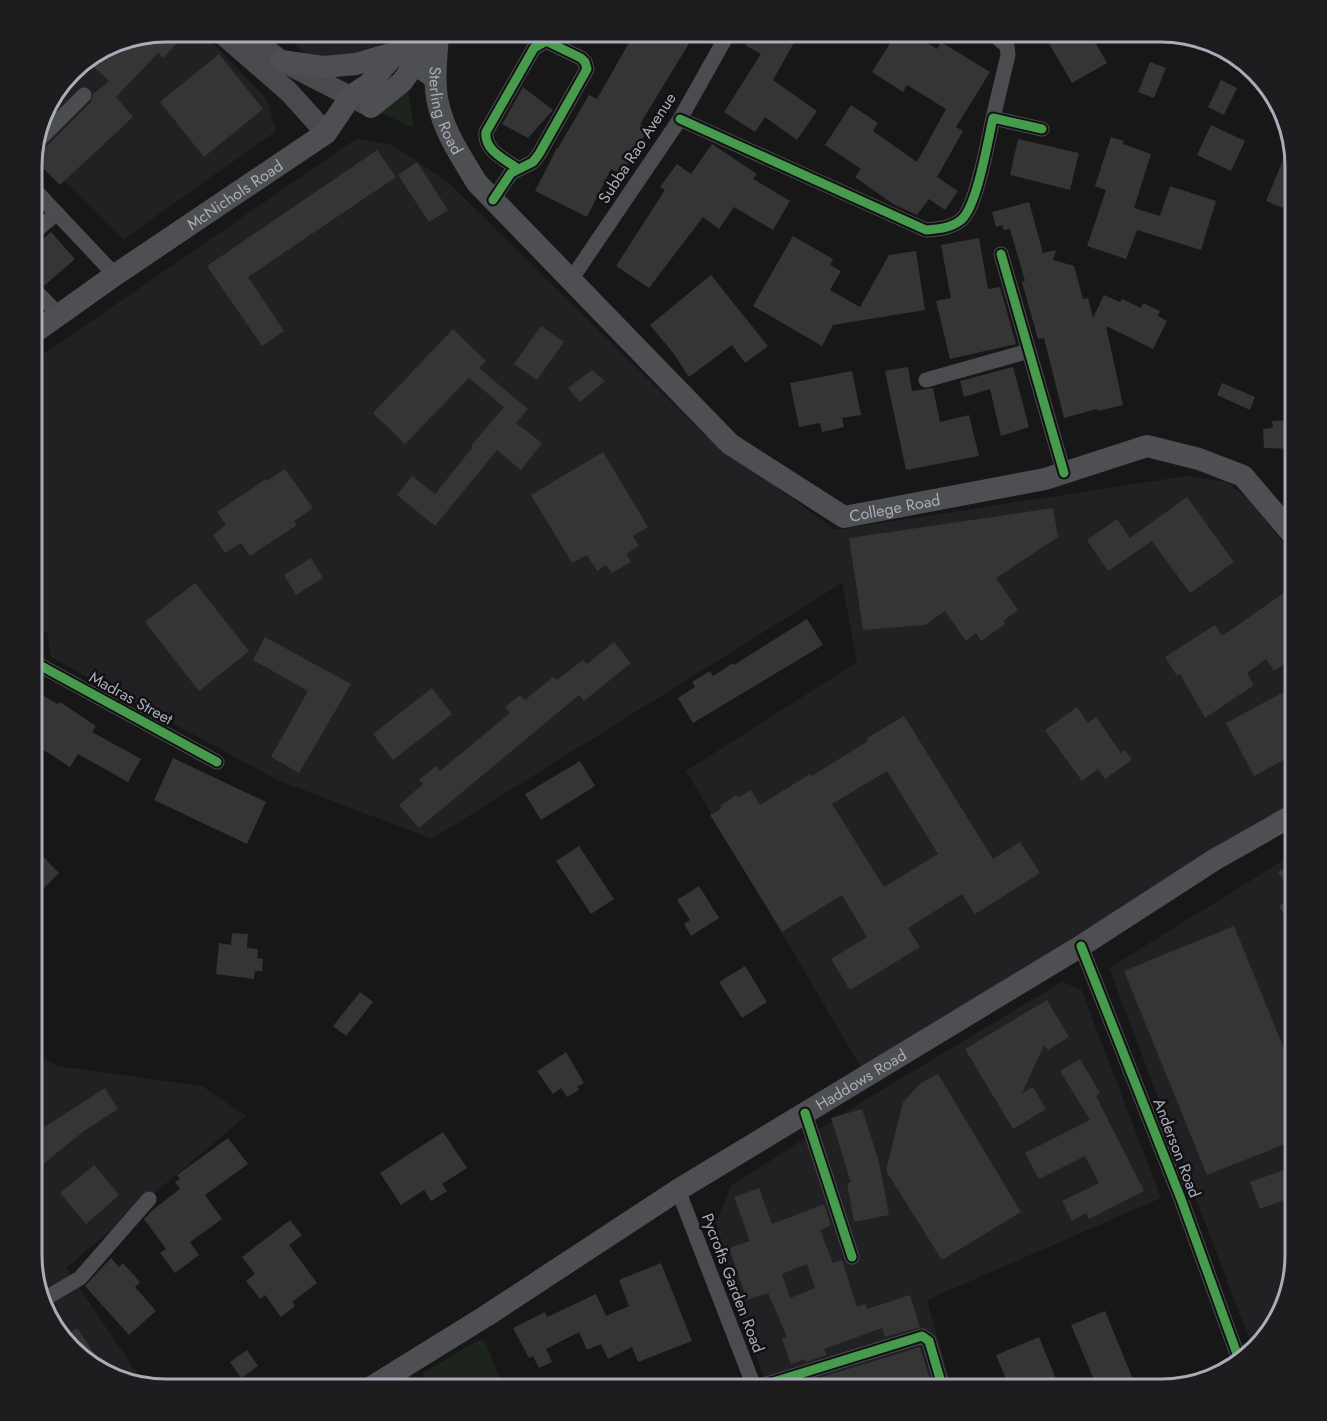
<svg xmlns="http://www.w3.org/2000/svg" width="1327" height="1421" font-family="Jost,sans-serif">
	<style>
		.built { fill: #212123 }
		.green { fill: #1d241e }
		.building { fill: #353536; fill-rule: evenodd }
		.lines { fill: none; stroke-linecap: round; stroke-linejoin: round }
		.street { stroke: #4b4c50; stroke-width: 15 }
		.secondary { stroke: #4a4a4e; stroke-width: 21 }
		.primary { stroke: #4d4f52; stroke-width: 22 }
		.cycleway-casing { stroke: #111113; stroke-width: 13 }
		.cycleway { stroke: #469c4c; stroke-width: 9 }
		.labels { text-anchor: middle; dominant-baseline: central; stroke-width: 5; stroke-linejoin: round; paint-order: stroke }
		.street-label { font-size: 16px; fill: #a8adb8; stroke: #111113 }
		.rim { fill: none; stroke: #a8adb8; stroke-width: 3 }
	</style>
	<rect width="100%" height="100%" fill="#171717"/>
	<path class="built" d="M166,32H202L267,99L276,131L123,240L34,151L45,107L77,65L115,42Z
		M282,32H393L364,60L314,62Z
		M356,139L392,145L447,181L702,432L835,530L1186,476L1227,482L1252,502L1295,558V802L861,1067L686,771L857,662L842,583L432,839L277,780L51,657L47,632L32,636V362Z
		M1295,853V1255L1281,1315L1253,1349L1109,968Z
		M1062,982L1081,989L1161,1198L927,1300L952,1389H768L726,1271L716,1222L731,1186L863,1101Z
		M32,1051L58,1066L202,1086L246,1116L66,1268L145,1385L106,1375L60,1337L32,1255Z"/>
	<path class="green" d="M407,85L414,128L368,107Z
		M479,1340L485,1341L504,1389H428L423,1373Z"/>
	<path class="building" d="M166,32H188L163,58L158,53L116,97L133,117L60,185L32,157L33,153L42,151L91,102L93,94L109,81L86,60L115,42Z
		M635,32H696L640,124L648,129L622,175L611,169L587,217L535,191L557,148H558L589,95L597,99Z
		M753,32H800L773,80L817,111L797,140L765,117L755,132L724,112L761,54L745,45Z
		M897,32H910L937,49L941,42L990,72L956,127L963,131L937,177L958,191L945,210L929,199L917,215L893,204L855,177L861,169L825,145L851,105L878,123L873,131L917,162L946,109L907,85L903,92L872,72Z
		M1066,32H1089L1107,63L1072,83L1048,42Z
		M219,54L263,109L204,157L160,102Z
		M1150,62L1166,68L1154,98L1138,92Z
		M1221,80L1237,88L1224,115L1208,107Z
		M523,87L553,110L528,138L502,124Z
		M1211,125L1245,141L1231,171L1197,155Z
		M1111,137L1124,141L1123,144L1151,154L1134,208L1160,216L1170,186L1216,201L1201,250L1137,230L1126,259L1087,246L1106,190L1095,186Z
		M1018,139L1079,153L1070,190L1010,175Z
		M712,144L757,174L753,179L790,201L773,230L734,207L719,229L703,217L649,288L616,266L665,190L660,187L677,164L691,174Z
		M1289,146L1295,166V176L1283,208L1266,201Z
		M377,150L396,177L248,277L284,331L262,346L207,266Z
		M417,162L448,210L429,222L398,175Z
		M1029,202L1043,253L1056,250L1053,260L1074,266L1083,299L1088,298L1093,318L1104,295L1120,302L1122,299L1141,308L1143,303L1160,311L1158,316L1167,321L1153,349L1106,326L1123,405L1098,411L1097,409L1064,418L1044,338L1038,339L1022,282L1025,281L1010,229L1004,230L1002,225L996,227L992,212Z
		M51,232L75,259L44,286L39,280L32,278V248Z
		M793,236L833,259L830,265L841,271L830,290L860,307L889,255L916,251L925,310L833,325L822,346L753,306Z
		M979,238L988,289L1000,287L1016,344L950,359L936,301L951,298L941,245Z
		M711,275L768,346L745,363L732,345L689,377L674,354L650,325Z
		M541,326L564,342L537,380L514,364Z
		M453,329L486,361L479,368L528,409L516,423L542,443L521,470L497,450L435,526L397,495L412,476L435,494L472,448L471,446L504,407L469,378L405,444L373,413Z
		M908,367L912,391L933,388L940,422L969,415L979,456L906,470L885,371Z
		M1013,367L1029,427L1001,436L990,389L964,397L960,381Z
		M592,370L605,381L580,402L568,388Z
		M852,371L861,415L842,418L844,427L822,432L820,423L799,427L790,383Z
		M1222,383L1255,397L1250,410L1217,395Z
		M1295,420V449L1264,448L1263,429L1273,428L1272,421Z
		M603,452L648,527L633,536L639,546L626,554L631,562L612,573L606,565L597,571L587,555L572,563L531,495Z
		M285,469L313,508L294,521L297,525L250,556L241,543L225,553L213,535L226,525L217,512L266,479L267,481Z
		M1187,497L1234,562L1190,593L1152,541L1108,571L1087,540L1117,519L1130,538Z
		M1053,508L1058,537L996,578L1018,610L1003,621L1005,624L981,641L976,633L966,641L945,611L925,625L863,630L849,538Z
		M311,558L323,578L296,595L284,575Z
		M195,583L249,651L199,691L145,622Z
		M1291,588L1295,594V657L1274,671L1266,659L1247,673L1254,685L1205,718L1180,674L1177,676L1165,657L1215,625L1222,636Z
		M807,619L823,645L693,723L678,698L695,687L692,682L710,671L713,676L733,663L734,665Z
		M265,637L351,684L299,773L271,757L308,691L253,660Z
		M614,642L631,663L584,701L579,695L419,828L399,805L423,784L419,780L436,766L440,771L510,713L505,707L520,695L525,700L553,677L557,680L583,660L587,664Z
		M1295,686V754L1254,776L1226,723Z
		M432,688L452,714L393,760L373,734Z
		M32,690L58,704L60,702L96,726L92,732L141,759L128,782L78,754L70,767L36,745H32Z
		M1077,707L1088,723L1096,717L1121,753L1125,750L1132,760L1105,779L1098,769L1082,781L1045,730Z
		M904,716L993,859L1020,842L1040,873L975,914L962,894L908,928L920,947L850,990L831,959L867,937L842,895L782,932L710,815L722,808L720,806L736,795L738,798L751,790L760,805L810,774L812,776L868,741L867,738ZM887,771L938,854L884,887L832,804Z
		M173,758L266,802L247,844L154,800Z
		M580,761L595,786L541,820L525,794Z
		M32,845L59,873L32,900Z
		M579,846L614,899L591,914L556,861Z
		M1295,862V933L1279,906L1294,897L1278,872Z
		M699,886L719,918L691,936L684,924L690,920L677,900Z
		M1234,926L1295,1076V1140L1207,1175L1124,971Z
		M232,933L248,934L247,948L258,949L257,958L263,959L262,971H255L254,979L216,974L219,943L231,945Z
		M745,966L767,1002L742,1018L719,982Z
		M360,992L373,1002L346,1036L333,1026Z
		M1047,1000L1069,1037L1048,1050L1044,1045L1022,1093L1033,1087L1046,1109L1013,1129L965,1049Z
		M566,1052L584,1083L577,1087L579,1090L567,1097L561,1088L553,1094L537,1071Z
		M1080,1059L1100,1093L1096,1096L1144,1191L1089,1219L1086,1213L1072,1221L1062,1201L1099,1183L1085,1156L1039,1179L1025,1153L1090,1120L1060,1071Z
		M938,1074L1021,1212L942,1260L886,1171L903,1102L921,1083Z
		M105,1088L118,1109L84,1131L32,1173V1135Z
		M862,1109L879,1162L889,1215L854,1222L847,1183H851L831,1118Z
		M443,1132L467,1168L442,1184L447,1191L431,1201L424,1190L401,1205L380,1173Z
		M228,1138L248,1164L205,1195L222,1219L190,1242L199,1255L175,1273L160,1253L166,1249L144,1219L154,1209L180,1189L175,1182L180,1179L177,1175Z
		M94,1165L119,1195L86,1224L60,1193Z
		M1295,1166V1196L1260,1209L1250,1182Z
		M759,1188L772,1224L824,1204L831,1225L820,1230L833,1263L842,1260L857,1307L865,1304L867,1309L910,1295L920,1327L885,1337L882,1328L824,1349L827,1355L806,1362L805,1359L791,1364L782,1339L787,1337L768,1293L747,1300L729,1248L750,1241L734,1197ZM807,1264L815,1288L790,1298L782,1274Z
		M290,1220L302,1235L289,1245L317,1283L292,1302L295,1306L281,1317L265,1295L260,1299L246,1281L255,1274L242,1257Z
		M111,1258L119,1267L123,1263L140,1282L135,1287L156,1311L129,1335L85,1286Z
		M661,1263L692,1341L638,1362L632,1347L608,1359L601,1344L587,1350L579,1332L546,1349L552,1362L539,1368L533,1356L529,1358L513,1328L545,1312L547,1317L596,1294L606,1316L629,1306L619,1280Z
		M1105,1311L1137,1389H1098L1071,1325Z
		M77,1328L106,1371L104,1373L61,1338Z
		M1039,1337L1060,1389H1010L996,1355Z
		M920,1347L933,1389H906L905,1384L886,1389H814L812,1380Z
		M247,1350L258,1366L241,1378L230,1362Z"/>
	<g class="lines">
		<path class="street" d="M991,32L1007,46L1008,55L993,118
			M680,119L926,230C939,229 951,228 961,220C977,207 988,140 993,118L1042,129
			M35,144L84,95
			M32,187L115,275
			M493,200L511,173L533,162L539,154L587,69L585,62L581,58L546,41L534,48L486,132C484,151 505,159 518,169
			M32,234L57,213
			M1001,254L1064,473
			M570,281L680,119L729,32
			M32,287L60,316
			M926,380L1029,351
			M32,661L217,762
			M1081,946L1181,1199L1240,1362
			M805,1113L852,1257
			M678,1190L755,1389
			M46,1298L80,1278L149,1199
			M754,1388L922,1336L929,1341L943,1389"/>
		<path class="secondary" d="M220,32L289,92L326,133
			M246,32L281,61L365,104"/>
		<g class="primary">
			<path id="s1" d="M438,32C437,55 433,80 438,103C444,132 462,158 477,183L730,444L844,517L1045,479L1147,446L1199,459L1243,476L1295,537"/>
			<path d="M281,61L323,67L356,64L397,52L435,78"/>
			<path d="M371,107L402,82L423,52"/>
			<path id="s2" d="M32,334L115,275L326,133L351,96L369,84L414,32"/>
			<path id="s3" d="M368,1389L486,1316L678,1190L1081,946L1214,860L1295,814"/>
		</g>
		<defs>
			<path id="cycleway" d="M680,119L926,230C939,229 951,228 961,220C977,207 988,140 993,118L1042,129
				M493,200L511,173L533,162L539,154L587,69L585,62L581,58L546,41L534,48L486,132C484,151 505,159 518,169
				M1001,254L1064,473
				M32,661L217,762
				M1081,946L1181,1199L1240,1362
				M805,1113L852,1257
				M754,1388L922,1336L929,1341L943,1389"/>
		</defs>
		<use href="#cycleway" class="cycleway-casing"/>
		<use href="#cycleway" class="cycleway"/>
	</g>
	<g class="labels">
		<g class="street-label">
			<text stroke="none"><textPath href="#s1" startOffset="80">Sterling Road</textPath></text>
			<text transform="translate(637 148) rotate(-57)">Subba Rao Avenue</text>
			<text stroke="none"><textPath href="#s2" startOffset="246">McNichols Road</textPath></text>
			<text stroke="none"><textPath href="#s1" startOffset="711">College Road</textPath></text>
			<text transform="translate(131 698) rotate(29)">Madras Street</text>
			<text stroke="none"><textPath href="#s3" startOffset="582">Haddows Road</textPath></text>
			<text transform="translate(1177 1148) rotate(69)">Anderson Road</text>
			<text transform="translate(733 1283) rotate(69)">Pycrofts Garden Road</text>
		</g>
	</g>
	<path d="M0 0H1327V1421H0ZM166 42H1161A124 124 0 0 1 1285 166V1255A124 124 0 0 1 1161 1379H166A124 124 0 0 1 42 1255V166A124 124 0 0 1 166 42Z" fill="#1d1d20" fill-rule="evenodd"/>
	<path class="rim" d="M166 42H1161A124 124 0 0 1 1285 166V1255A124 124 0 0 1 1161 1379H166A124 124 0 0 1 42 1255V166A124 124 0 0 1 166 42Z"/>
</svg>
